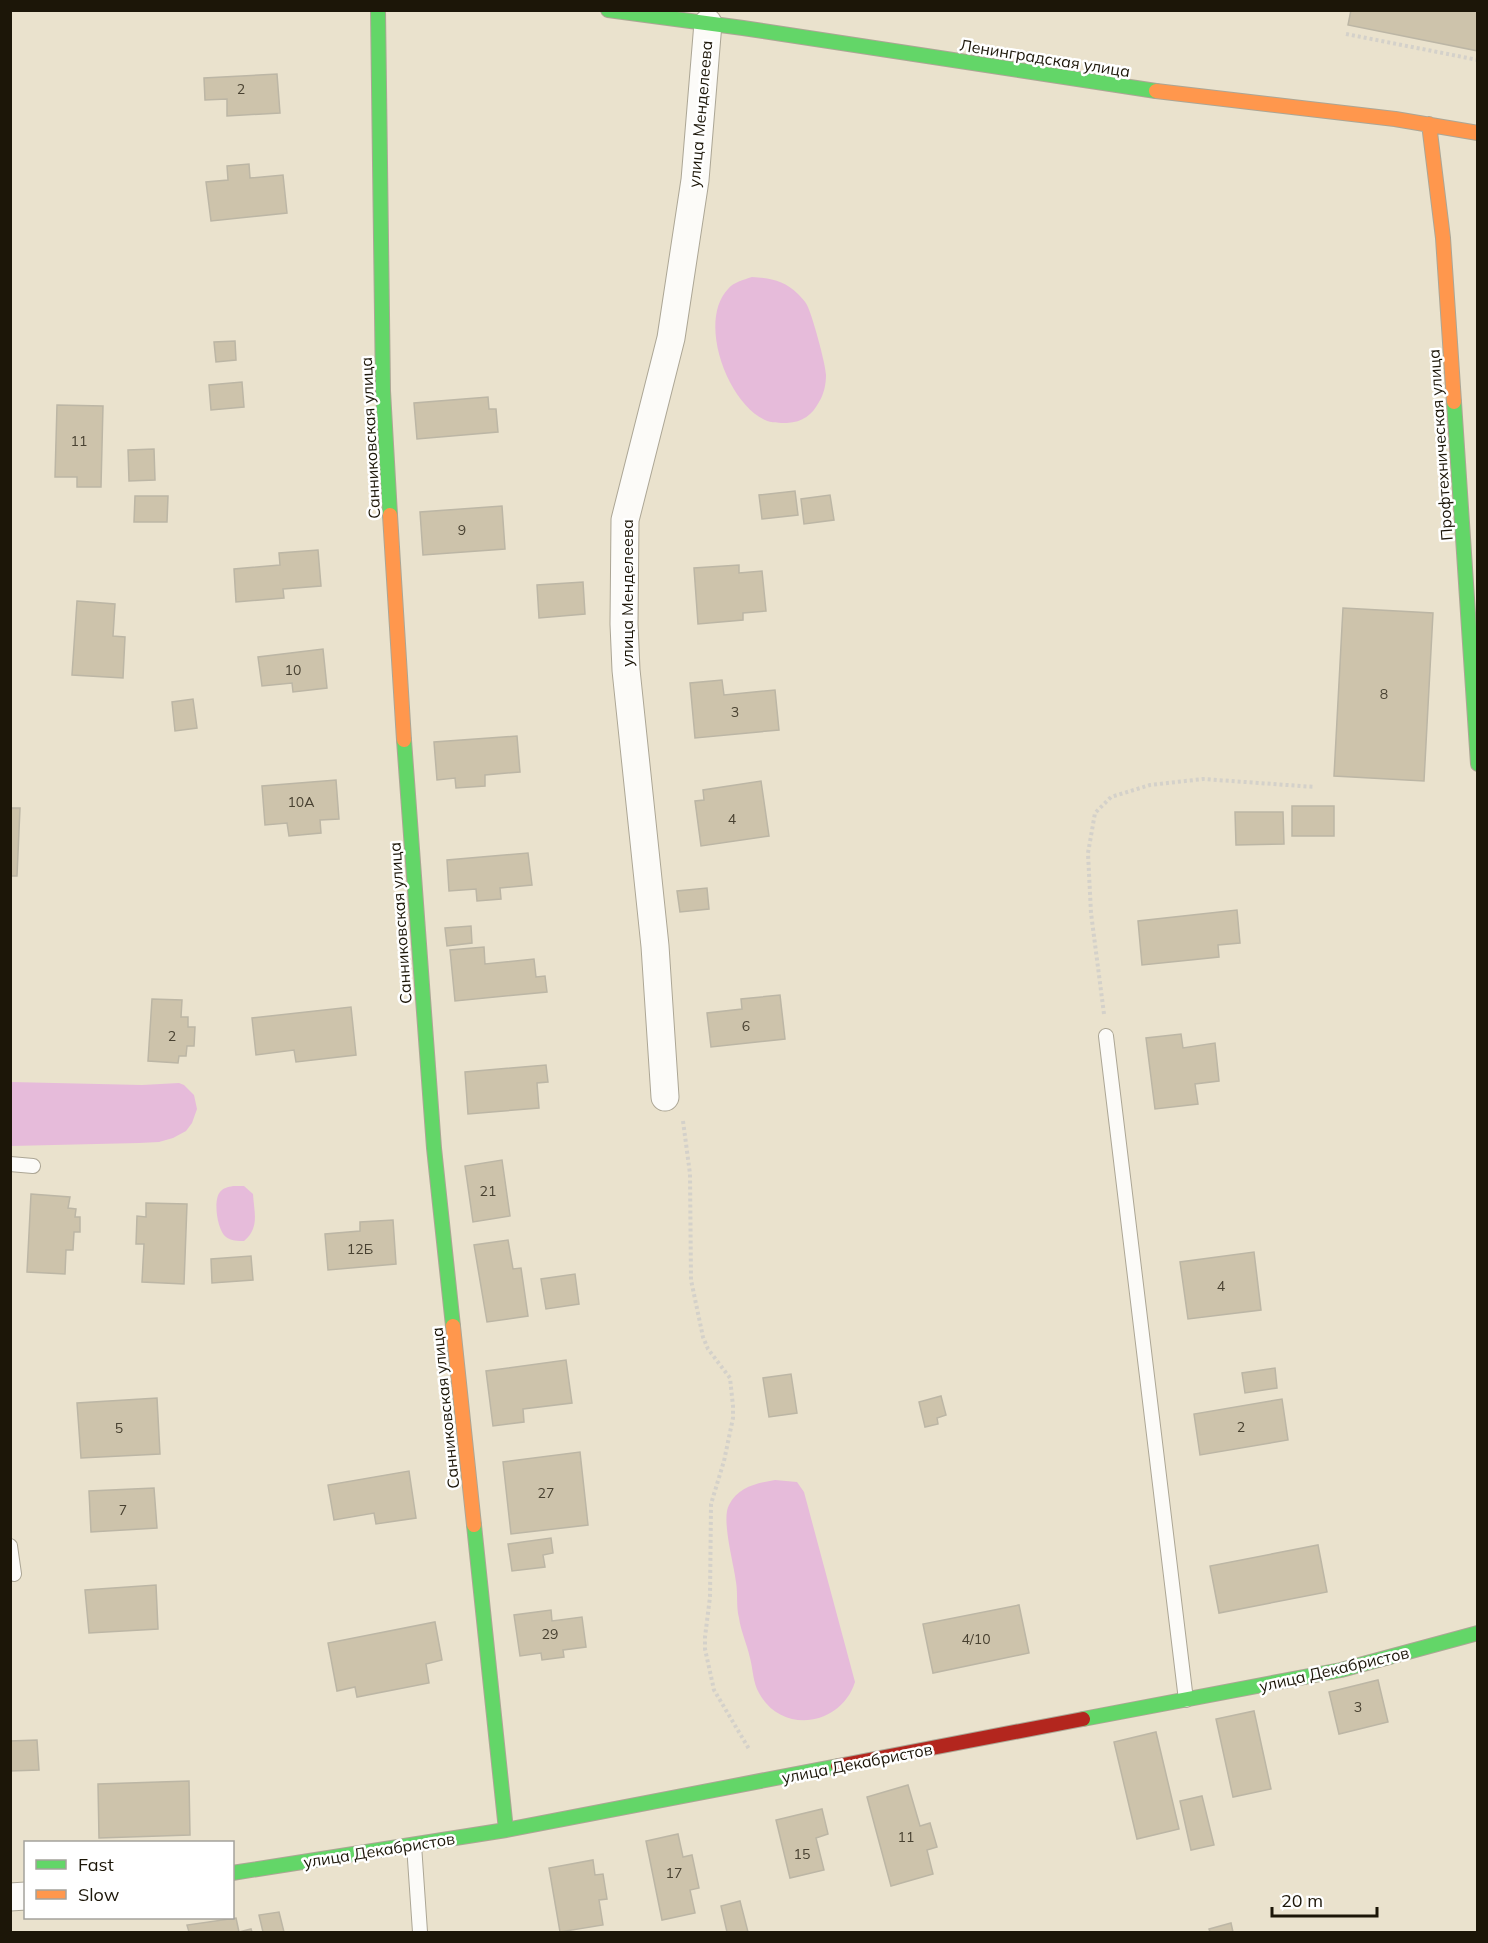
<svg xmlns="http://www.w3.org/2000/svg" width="1488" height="1943" font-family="Mulish,sans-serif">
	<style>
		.water { fill: #e6bbda }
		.building { fill: #cdc3ab; stroke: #bcb6a5; stroke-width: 1.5 }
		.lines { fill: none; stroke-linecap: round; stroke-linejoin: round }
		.lane-casing { stroke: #aca695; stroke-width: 16 }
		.street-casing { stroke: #aca695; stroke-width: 29 }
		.fast-casing { stroke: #aca695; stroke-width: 16 }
		.slow-casing { stroke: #aca695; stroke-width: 16 }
		.jam-casing { stroke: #aca695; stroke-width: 16 }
		.path { stroke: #d4d1ca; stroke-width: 4; stroke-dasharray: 3 3; stroke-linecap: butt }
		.lane { stroke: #fcfbf8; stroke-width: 14 }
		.street { stroke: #fcfbf8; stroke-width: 27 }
		.fast { stroke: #63d668; stroke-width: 14 }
		.slow { stroke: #ff974d; stroke-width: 14 }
		.jam { stroke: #b3261e; stroke-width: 14 }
		.labels { text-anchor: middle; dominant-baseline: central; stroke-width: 5; stroke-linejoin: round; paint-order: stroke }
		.number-label { font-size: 14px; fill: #484131 }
		.street-label { font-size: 16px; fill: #1c1608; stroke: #fff }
	</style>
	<rect width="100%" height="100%" fill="#eae2cd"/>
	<path class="water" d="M752,277C770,278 785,281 798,294C801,297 805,301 807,305C812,314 826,365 826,375C826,384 824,394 819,402C812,415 803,422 787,423C780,423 771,423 765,420C728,403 697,322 728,289C734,282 743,280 752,277Z
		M11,1082L142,1085L179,1083L184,1085L194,1095L197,1109L192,1123L186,1131L173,1138L159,1142L139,1143L11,1146Z
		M233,1186H244L253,1194C254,1212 260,1228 244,1241C238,1241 231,1241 226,1237C217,1230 213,1200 220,1192C223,1188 228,1187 233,1186Z
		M775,1480L797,1482L804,1492L855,1682C841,1726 782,1735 759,1693C753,1683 753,1669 750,1658C747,1644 741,1632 739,1618C736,1606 738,1594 736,1582C734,1564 721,1519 729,1505C738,1487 757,1483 775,1480Z"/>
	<path class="building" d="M1351,10H1478V51L1348,25Z
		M277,74L280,113L227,116V99L205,100L204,78Z
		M249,164L250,178L283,175L287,213L211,221L206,182L228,180L227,166Z
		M235,341L236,360L216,362L214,342Z
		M242,382L244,407L211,410L209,385Z
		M488,397L489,409H496L498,432L417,439L414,403Z
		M57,405L103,406L101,487H77V477H55Z
		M154,449L155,480L129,481L128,450Z
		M795,491L798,515L762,519L759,495Z
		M830,495L834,520L804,524L801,499Z
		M135,496H168L167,522H134Z
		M502,506L505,549L423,555L420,512Z
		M318,550L321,586L283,589L284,598L236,602L234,569L280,565L279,553Z
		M739,565V573L762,571L766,611L743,613V620L698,624L694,568Z
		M583,582L585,614L539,618L537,585Z
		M77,601L115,604L113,636L125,637L123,678L72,675Z
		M1343,608L1433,613L1424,781L1334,776Z
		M323,649L327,688L293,692L292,683L262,686L258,657Z
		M722,680L724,695L775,690L779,730L695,738L690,683Z
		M193,699L197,728L175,731L172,702Z
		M517,736L520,772L485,775V786L456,788L455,778L437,780L434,742Z
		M336,780L339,819L320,820L321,833L289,836L287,823L265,825L262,786Z
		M761,781L769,836L701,846L695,801L704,800L703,790Z
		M1292,806H1334V836H1292Z
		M10,808H20L17,876H10Z
		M1235,812H1283L1284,844L1236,845Z
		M528,853L532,885L500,888L501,899L477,901L476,889L449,891L447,860Z
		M707,888L709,909L680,912L677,891Z
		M1237,910L1240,943L1218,945L1219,957L1142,965L1138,921Z
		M471,926L472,943L447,946L445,928Z
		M484,947L485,964L534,959L536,977L545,976L547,992L455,1001L450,950Z
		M780,995L785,1039L711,1047L707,1013L742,1009L741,999Z
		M152,999L182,1000L181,1017H188V1027H195L194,1046H187L186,1056H179L178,1063L148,1061Z
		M351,1007L356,1055L296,1062L294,1050L256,1055L252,1018Z
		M1181,1034L1183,1048L1215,1043L1219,1081L1195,1084L1198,1104L1155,1109L1146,1038Z
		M546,1065L548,1082L537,1083L539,1108L468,1114L465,1072Z
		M502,1160L510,1216L473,1222L465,1166Z
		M31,1194L70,1197L68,1208L76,1209L75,1217H80V1232H74L73,1250H66L65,1274L27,1272Z
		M146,1203L187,1204L184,1284L142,1282L144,1244H136L137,1216L146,1217Z
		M393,1220L396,1264L328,1270L325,1234L360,1231V1222Z
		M508,1240L513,1269L521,1268L528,1316L487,1322L474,1245Z
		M1254,1252L1261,1310L1188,1319L1180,1262Z
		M251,1256L253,1280L212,1283L211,1259Z
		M575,1274L579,1304L546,1309L541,1279Z
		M566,1360L572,1403L523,1409L524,1422L493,1426L486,1371Z
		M1275,1368L1277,1388L1245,1393L1242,1373Z
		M791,1374L797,1413L769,1417L763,1378Z
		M941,1396L946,1415L937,1418L938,1424L925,1427L919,1402Z
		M157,1398L160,1454L81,1458L77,1403Z
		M1282,1399L1288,1440L1200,1455L1194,1414Z
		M580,1452L588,1525L511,1534L503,1462Z
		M409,1471L416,1518L376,1524L374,1513L334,1520L328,1485Z
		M154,1488L157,1528L91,1532L89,1491Z
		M551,1538L553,1553L543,1555L545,1567L512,1571L508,1544Z
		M1318,1545L1327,1592L1219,1613L1210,1566Z
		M156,1585L158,1629L89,1633L85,1590Z
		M1019,1605L1029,1653L933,1673L923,1624Z
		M551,1610L552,1621L582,1617L586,1647L563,1650L564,1657L542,1660L541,1653L520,1656L514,1615Z
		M435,1622L442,1660L426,1664L429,1683L357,1697L355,1687L337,1691L328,1643Z
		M1378,1680L1388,1722L1339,1734L1329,1692Z
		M1254,1711L1271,1789L1233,1797L1216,1719Z
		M1156,1732L1179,1829L1137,1839L1114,1742Z
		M37,1740L39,1770L10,1771V1741Z
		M189,1781L190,1835L99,1838L98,1784Z
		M908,1785L920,1826L930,1823L937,1847L927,1850L933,1874L891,1886L867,1797Z
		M1202,1796L1214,1845L1191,1850L1180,1801Z
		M822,1809L828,1834L816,1838L824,1870L790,1878L776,1820Z
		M678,1834L683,1857L692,1855L699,1888L690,1890L695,1913L662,1920L646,1841Z
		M593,1860L595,1875L603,1874L607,1899L599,1900L603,1925L560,1932L549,1868Z
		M740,1901L748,1932H727L721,1906Z
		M279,1912L284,1932H263L259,1915Z
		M236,1918L239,1932L251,1929L252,1932H189L187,1925Z
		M1231,1923L1233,1932H1210L1209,1929Z"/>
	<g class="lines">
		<defs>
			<path id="lane" d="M1106,1036L1186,1700
				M10,1164L33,1166
				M10,1546L14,1574
				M414,1845L420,1932"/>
			<path id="street" d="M665,1097L655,946L626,670L624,624L625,520L671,338L695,180L708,23
				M10,1897L26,1896"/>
			<path id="fast" d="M378,10L383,391L390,515
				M608,10L743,28L1156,91
				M1454,402L1478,764
				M404,740L434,1148L453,1326
				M474,1525L506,1830
				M1083,1719L1341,1670L1478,1633
				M232,1873L506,1830L838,1766"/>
			<path id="slow" d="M1156,91L1395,119L1478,133
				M1429,124L1443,238L1454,402
				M390,515L404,740
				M453,1326L474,1525"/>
			<path id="jam" d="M838,1766L1083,1719"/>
		</defs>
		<use href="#lane" class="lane-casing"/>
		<use href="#street" class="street-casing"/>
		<use href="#fast" class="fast-casing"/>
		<use href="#slow" class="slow-casing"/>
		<use href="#jam" class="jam-casing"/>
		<path class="path" d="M1346,34L1478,60
			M1104,1014L1091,913L1088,853L1095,813L1111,797L1150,785L1203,779L1315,787
			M683,1121L690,1174L691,1280L703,1337L708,1349L730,1378L733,1406V1418L724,1461L711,1504L710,1597L705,1637V1649L714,1690L749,1749"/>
		<use href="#lane" class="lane"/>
		<use href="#street" class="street"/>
		<use href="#fast" class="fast"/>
		<use href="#slow" class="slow"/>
		<use href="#jam" class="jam"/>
	</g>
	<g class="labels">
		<g class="number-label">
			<text x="241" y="89">2</text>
			<text x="79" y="441">11</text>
			<text x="462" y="530">9</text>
			<text x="293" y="670">10</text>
			<text x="1384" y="694">8</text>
			<text x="735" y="712">3</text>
			<text x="301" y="802">10А</text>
			<text x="732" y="819">4</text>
			<text x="746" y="1026">6</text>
			<text x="172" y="1036">2</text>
			<text x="488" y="1191">21</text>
			<text x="360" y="1249">12Б</text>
			<text x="1221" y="1286">4</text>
			<text x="1241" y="1427">2</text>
			<text x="119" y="1428">5</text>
			<text x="546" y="1493">27</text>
			<text x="123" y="1510">7</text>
			<text x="550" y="1634">29</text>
			<text x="976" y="1639">4/10</text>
			<text x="1358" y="1707">3</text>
			<text x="906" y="1837">11</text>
			<text x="802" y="1854">15</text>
			<text x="674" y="1873">17</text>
		</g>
		<g class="street-label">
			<text transform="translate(1045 58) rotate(9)">Ленинградская улица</text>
			<text transform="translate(700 114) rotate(-85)">улица Менделеева</text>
			<text transform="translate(370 438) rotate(-93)">Санниковская улица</text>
			<text transform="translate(1440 445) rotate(-94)">Профтехническая улица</text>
			<text transform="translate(627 593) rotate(-90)">улица Менделеева</text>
			<text transform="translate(400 923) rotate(-94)">Санниковская улица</text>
			<text transform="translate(445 1408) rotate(-96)">Санниковская улица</text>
			<text transform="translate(1334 1669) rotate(-13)">улица Декабристов</text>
			<text transform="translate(857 1763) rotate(-11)">улица Декабристов</text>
			<text transform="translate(379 1850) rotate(-9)">улица Декабристов</text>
		</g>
	</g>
	<rect width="1488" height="1943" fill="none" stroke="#1c1608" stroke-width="24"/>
	<rect x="24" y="1841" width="210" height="78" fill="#ffffff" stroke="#a4a29c" stroke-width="1.5"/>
	<rect x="36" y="1860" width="30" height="9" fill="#63d668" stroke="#a4a29c" stroke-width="1.5"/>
	<text x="78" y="1871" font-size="18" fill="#1c1608">Fast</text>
	<rect x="36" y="1890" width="30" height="9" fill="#ff974d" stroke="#a4a29c" stroke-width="1.5"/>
	<text x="78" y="1901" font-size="18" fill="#1c1608">Slow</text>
	<path d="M1272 1907v9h105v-9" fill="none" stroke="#1c1608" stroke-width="3"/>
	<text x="1281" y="1907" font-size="18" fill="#1c1608" stroke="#ffffff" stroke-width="4.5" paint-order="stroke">20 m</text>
</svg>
